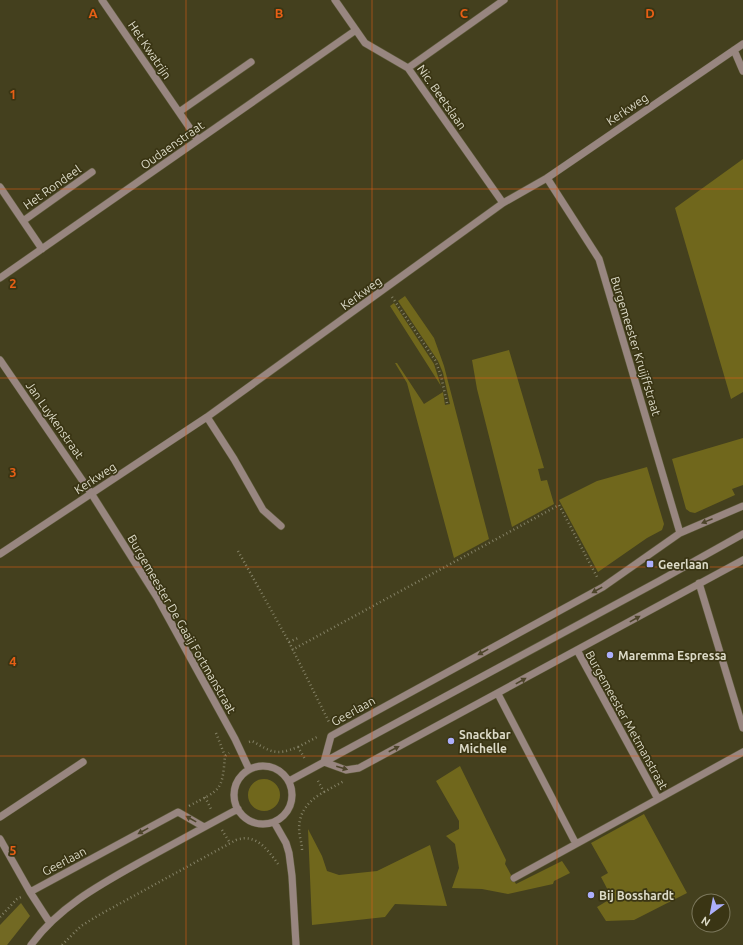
<svg xmlns="http://www.w3.org/2000/svg" width="743" height="945" font-family="Ubuntu,sans-serif">
	<style>
		.green { fill: #70671c }
		.forest { fill: #726923 }
		.lines { fill: none; stroke-linecap: round; stroke-linejoin: round }
		.minor-casing { stroke: #5f5c3c; stroke-width: 8 }
		.path { stroke: #848165; stroke-width: 2.5; stroke-dasharray: 1 3; stroke-linecap: butt }
		.minor { stroke: #988680; stroke-width: 7 }
		.oneway { fill: #4d452a }
		.grid { fill: none; stroke: #e75f15; stroke-width: 1; stroke-opacity: 0.55 }
		.poi-dot { fill: #acaffb; stroke: #3a3514; stroke-width: 1.5 }
		.labels { text-anchor: middle; dominant-baseline: central; stroke-width: 3.5; stroke-linejoin: round; paint-order: stroke }
		.street-label { font-size: 12px; fill: #dcdac7; stroke: #3a3514 }
		.poi-label { font-size: 12px; font-weight: bold; fill: #dcdac7; stroke: #3a3514; text-anchor: start }
		.grid-label { font-size: 13px; text-anchor: middle; font-weight: bold; fill: #e75f15; stroke: #3a3514; stroke-width: 3.5; stroke-linejoin: round; paint-order: stroke }
	</style>
	<rect width="100%" height="100%" fill="#44401e"/>
	<path class="green" d="M743,159V392L731,399L675,208Z
		M405,296L434,338L444,366L489,539L454,558L407,383L395,363H397L424,404L443,392L445,405L450,404L443,373L438,361L398,301Z
		M394,303L434,364L441,386L390,306Z
		M509,350L544,468L538,469L541,481L547,480L554,504L512,527L477,389L472,360Z
		M743,438V485L732,489L735,495L695,513L690,512L686,509L672,459Z
		M647,467L664,524L662,530L647,538L598,572L559,500L597,481Z
		M460,766L506,860L505,864L516,884L562,861L570,873L554,881L553,884L508,894L482,889L452,888L459,868L455,844L446,836L459,829V821L436,781Z
		M248 795a16 16 0 1 1 32 0a16 16 0 1 1-32 0Z
		M644,814L687,893L634,920L606,921L597,907L612,898L601,877L608,873L591,843Z
		M308,829L322,856L327,871L339,875L377,871L430,845L447,906L395,904L385,917L312,925Z"/>
	<path class="forest" d="M21,903L30,916L7,945H0V925Z"/>
	<g class="lines">
		<defs>
			<path id="minor" d="M102,0L198,140
				M335,0L365,43L408,68L503,203
				M734,50L743,71
				M408,68L504,0
				M179,112L251,62
				M547,178L599,259L680,533
				M0,187L42,249
				M23,221L92,172
				M0,278L356,30
				M0,360L91,493L158,599L235,739L249,769
				M207,417L234,459L263,510L281,526
				M743,506L680,533L603,587L331,736L324,762L346,770L359,768L743,560
				M0,554L207,417L503,203L547,178L743,44
				M699,583L743,728
				M577,650L658,799L743,752
				M498,694L576,844L514,878
				M234 795a29 29 0 1 1 58 0a29 29 0 1 1-58 0Z
				M289,781L659,581L743,534
				M0,817L83,762
				M274,822L286,843L289,853L292,876L296,945
				M0,839L30,892L50,923
				M576,844L658,799
				M30,892L178,812L204,827
				M31,945C59,906 103,883 144,860C175,843 206,826 238,809"/>
		</defs>
		<use href="#minor" class="minor-casing"/>
		<path class="path" d="M392,297L435,360L441,376L447,403
			M238,551L289,642L329,722L328,723
			M289,642L298,638
			M292,650L559,505L597,577
			M216,733L225,756
			M249,742L252,741C272,752 275,756 298,747L305,759
			M298,747L319,736
			M324,792L344,781
			M205,797L211,809
			M189,806C221,789 222,792 225,756L229,753
			M222,830L230,843
			M302,850C302,845 301,842 300,837C296,816 306,802 324,792L317,779
			M0,917L17,899L21,897
			M62,945L81,926L99,915L236,840C256,833 267,849 278,864"/>
		<use href="#minor" class="minor"/>
	</g>
	<defs><path id="oneway-solid" d="M-6-.8H1V-3.2L6.5 0L1 3.2V.8H-6Z"/></defs>
	<g class="oneway">
		<use href="#oneway-solid" transform="translate(707 521) rotate(158)"/>
		<use href="#oneway-solid" transform="translate(597 590) rotate(151)"/>
		<use href="#oneway-solid" transform="translate(635 619) rotate(-29)"/>
		<use href="#oneway-solid" transform="translate(483 652) rotate(151)"/>
		<use href="#oneway-solid" transform="translate(521 681) rotate(-29)"/>
		<use href="#oneway-solid" transform="translate(394 749) rotate(-28)"/>
		<use href="#oneway-solid" transform="translate(342 768) rotate(16)"/>
		<use href="#oneway-solid" transform="translate(191 819) rotate(-151)"/>
		<use href="#oneway-solid" transform="translate(143 831) rotate(151)"/>
	</g>
	<path class="grid" d="M186,0V945M372,0V945M557,0V945M0,189H743M0,378H743M0,567H743M0,756H743"/>
	<g class="poi-dot">
		<rect x="646" y="560" width="8" height="8" rx="2"/>
		<circle cx="610" cy="655" r="4"/>
		<circle cx="451" cy="741" r="4"/>
		<circle cx="591" cy="895" r="4"/>
	</g>
	<g class="labels">
		<g class="street-label">
			<text transform="translate(150 50) rotate(56)">Het Kwatrijn</text>
			<text transform="translate(442 97) rotate(55)">Nic. Beetslaan</text>
			<text transform="translate(627 109) rotate(-34)">Kerkweg</text>
			<text transform="translate(172 145) rotate(-35)">Oudaenstraat</text>
			<text transform="translate(52 187) rotate(-35)">Het Rondeel</text>
			<text transform="translate(361 293) rotate(-36)">Kerkweg</text>
			<text transform="translate(636 346) rotate(73)">Burgemeester Kruijffstraat</text>
			<text transform="translate(55 420) rotate(55)">Jan Luykenstraat</text>
			<text transform="translate(95 478) rotate(-33)">Kerkweg</text>
			<text transform="translate(182 624) rotate(60)">Burgemeester De Gaaij Fortmanstraat</text>
			<text transform="translate(353 711) rotate(-29)">Geerlaan</text>
			<text transform="translate(627 720) rotate(61)">Burgemeester Metmanstraat</text>
			<text transform="translate(64 861) rotate(-28)">Geerlaan</text>
		</g>
		<g class="poi-label">
			<text x="658" y="564">Geerlaan</text>
			<text x="618" y="655">Maremma Espressa</text>
			<text x="459" y="734">Snackbar<tspan x="459" dy="14">Michelle</tspan></text>
			<text x="599" y="895">Bij Bosshardt</text>
		</g>
	</g>
	<g class="grid-label">
		<text x="93" y="18">A</text>
		<text x="279" y="18">B</text>
		<text x="464" y="18">C</text>
		<text x="650" y="18">D</text>
		<text x="13" y="99">1</text>
		<text x="13" y="288">2</text>
		<text x="13" y="477">3</text>
		<text x="13" y="666">4</text>
		<text x="13" y="855">5</text>
	</g>
	<g transform="translate(711 913) rotate(212)"><circle r="19" fill="#3a3514" stroke="#7b775c"/>
	<path d="M0-3L7 15L0 10L-7 15Z" fill="#acaffb"/>
	<text y="-6" font-size="11" font-weight="bold" text-anchor="middle" fill="#dcdac7">N</text>
	</g>
</svg>
